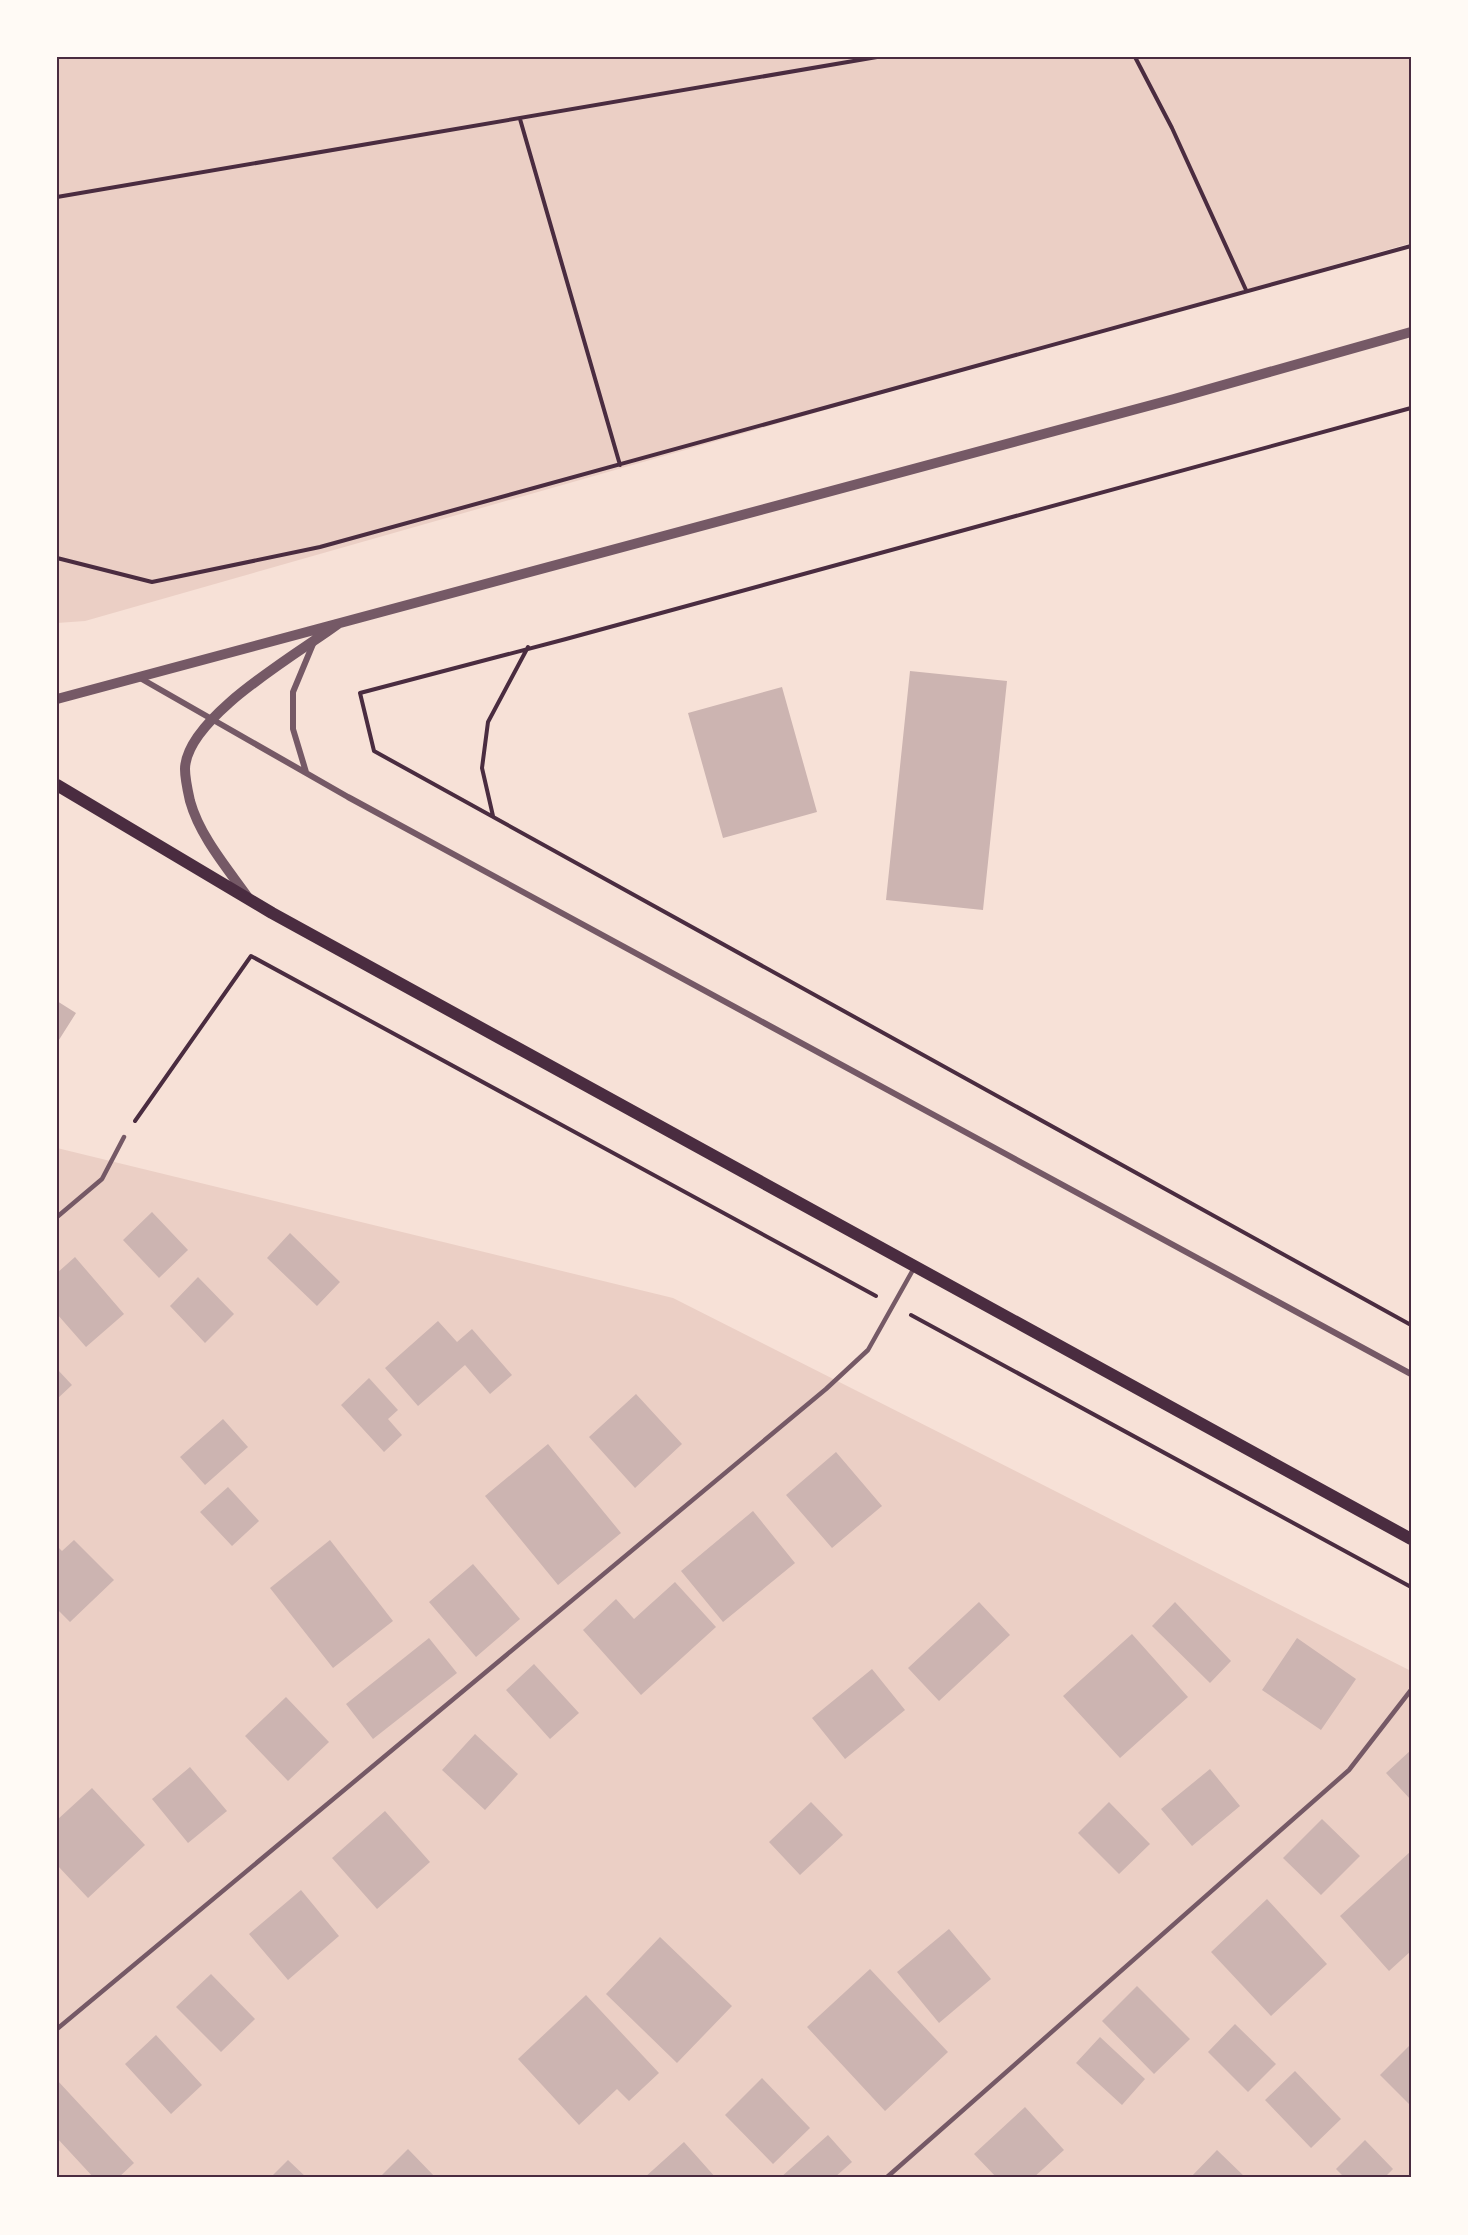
<svg xmlns="http://www.w3.org/2000/svg" width="1468" height="2235" font-family="'PT Sans',sans-serif">
	<style>
		.green { fill: #ebcfc5 }
		.building { fill: #ccb4b1 }
		.lines { fill: none; stroke-linecap: round; stroke-linejoin: round }
		.path { stroke: #4a2c40; stroke-width: 4 }
		.service { stroke: #755966; stroke-width: 4.5 }
		.minor { stroke: #755966; stroke-width: 6 }
		.tertiary { stroke: #755966; stroke-width: 10 }
		.secondary { stroke: #4a2c40; stroke-width: 12 }
		.neatline { fill: none; stroke: #4a2c40; stroke-width: 2 }
	</style>
	<rect width="100%" height="100%" fill="#f7e1d7"/>
	<path class="green" d="M57,57H1411V243L85,621L57,623Z
		M57,1148L673,1298L1411,1671V2178H57Z"/>
	<path class="building" d="M910,671L1007,681L983,910L886,900Z
		M782,687L817,812L723,838L688,713Z
		M57,1001L76,1013L57,1043Z
		M152,1212L188,1250L159,1278L123,1240Z
		M290,1233L340,1282L317,1306L267,1258Z
		M75,1257L124,1314L86,1347L57,1314V1273Z
		M198,1277L234,1314L205,1343L170,1306Z
		M438,1321L457,1342L472,1329L512,1375L490,1394L465,1365L418,1406L385,1368Z
		M57,1369L72,1385L57,1399Z
		M369,1378L398,1410L388,1419L402,1435L384,1452L341,1405Z
		M636,1394L682,1444L635,1488L589,1437Z
		M223,1419L248,1447L205,1485L180,1457Z
		M548,1444L621,1533L558,1585L485,1496Z
		M836,1452L882,1506L832,1548L786,1495Z
		M228,1487L259,1521L232,1546L200,1512Z
		M753,1511L795,1563L723,1622L681,1571Z
		M74,1540L114,1580L70,1622L57,1609V1546L62,1551Z
		M330,1540L393,1621L333,1668L270,1588Z
		M473,1564L520,1619L476,1657L429,1602Z
		M675,1582L716,1627L641,1695L583,1630L616,1599L634,1619Z
		M979,1602L1010,1635L939,1701L908,1668Z
		M1175,1602L1231,1661L1210,1683L1152,1626Z
		M1132,1634L1188,1697L1120,1758L1063,1696Z
		M429,1638L457,1673L373,1739L346,1704Z
		M1297,1638L1356,1679L1321,1730L1262,1690Z
		M534,1664L579,1713L550,1739L506,1690Z
		M872,1669L905,1710L845,1759L812,1718Z
		M286,1697L329,1742L288,1781L245,1736Z
		M475,1734L518,1774L485,1810L442,1770Z
		M1411,1750V1800L1386,1773Z
		M190,1767L227,1811L188,1843L152,1799Z
		M1210,1769L1240,1806L1192,1846L1161,1809Z
		M92,1788L145,1845L88,1898L57,1865V1820Z
		M811,1802L843,1835L800,1875L769,1842Z
		M1109,1802L1150,1844L1119,1874L1078,1833Z
		M385,1811L430,1862L377,1909L332,1858Z
		M1322,1819L1360,1856L1321,1895L1283,1858Z
		M1411,1851V1951L1389,1971L1340,1916Z
		M301,1890L339,1936L288,1980L249,1934Z
		M1267,1899L1327,1964L1271,2016L1211,1952Z
		M949,1929L991,1979L939,2023L897,1972Z
		M660,1937L732,2006L677,2063L606,1994Z
		M870,1969L948,2052L885,2111L807,2027Z
		M211,1974L255,2019L221,2052L176,2007Z
		M1137,1986L1190,2039L1154,2074L1102,2021Z
		M586,1995L659,2073L629,2101L617,2089L579,2125L518,2059Z
		M1235,2024L1276,2064L1248,2092L1208,2052Z
		M156,2035L202,2085L171,2114L125,2064Z
		M1100,2037L1145,2079L1122,2105L1076,2063Z
		M1411,2044V2106L1380,2075Z
		M1295,2071L1341,2119L1311,2148L1265,2100Z
		M762,2078L810,2128L773,2164L725,2115Z
		M57,2080L134,2163L118,2178H94L57,2138Z
		M1025,2107L1064,2150L1033,2178H997L974,2154Z
		M828,2135L852,2162L834,2178H780Z
		M1365,2140L1393,2169L1384,2178H1345L1336,2169Z
		M684,2142L716,2178H644Z
		M408,2149L436,2178H379Z
		M1217,2150L1246,2178H1190Z
		M288,2160L307,2178H270Z"/>
	<g class="lines">
		<path class="path" d="M1135,57L1172,128L1246,290
			M520,119L620,465
			M57,197L877,57
			M1411,408L566,639L360,693L374,751L1411,1325
			M57,558L152,582L320,547L1411,246
			M493,816L482,768L488,722L528,647
			M135,1121L251,956L876,1296
			M911,1315L1411,1587"/>
		<path class="service" d="M57,1217L102,1179L124,1137
			M57,2029L826,1389L868,1350L914,1268
			M886,2178L1349,1770L1411,1690"/>
		<path class="minor" d="M140,678L348,797L1411,1374
			M306,772L293,729V692L313,644"/>
		<path class="tertiary" d="M57,699L1174,399L1411,332
			M249,899C228,869 200,837 190,801C188,792 185,779 185,769C186,717 299,653 338,624"/>
		<path class="secondary" d="M57,785L272,913L1411,1539"/>
	</g>
	<rect width="1468" height="2235" fill="none" stroke="#fffaf5" stroke-width="117"/>
	<rect x="58" y="58" width="1352" height="2118" class="neatline"/>
</svg>
